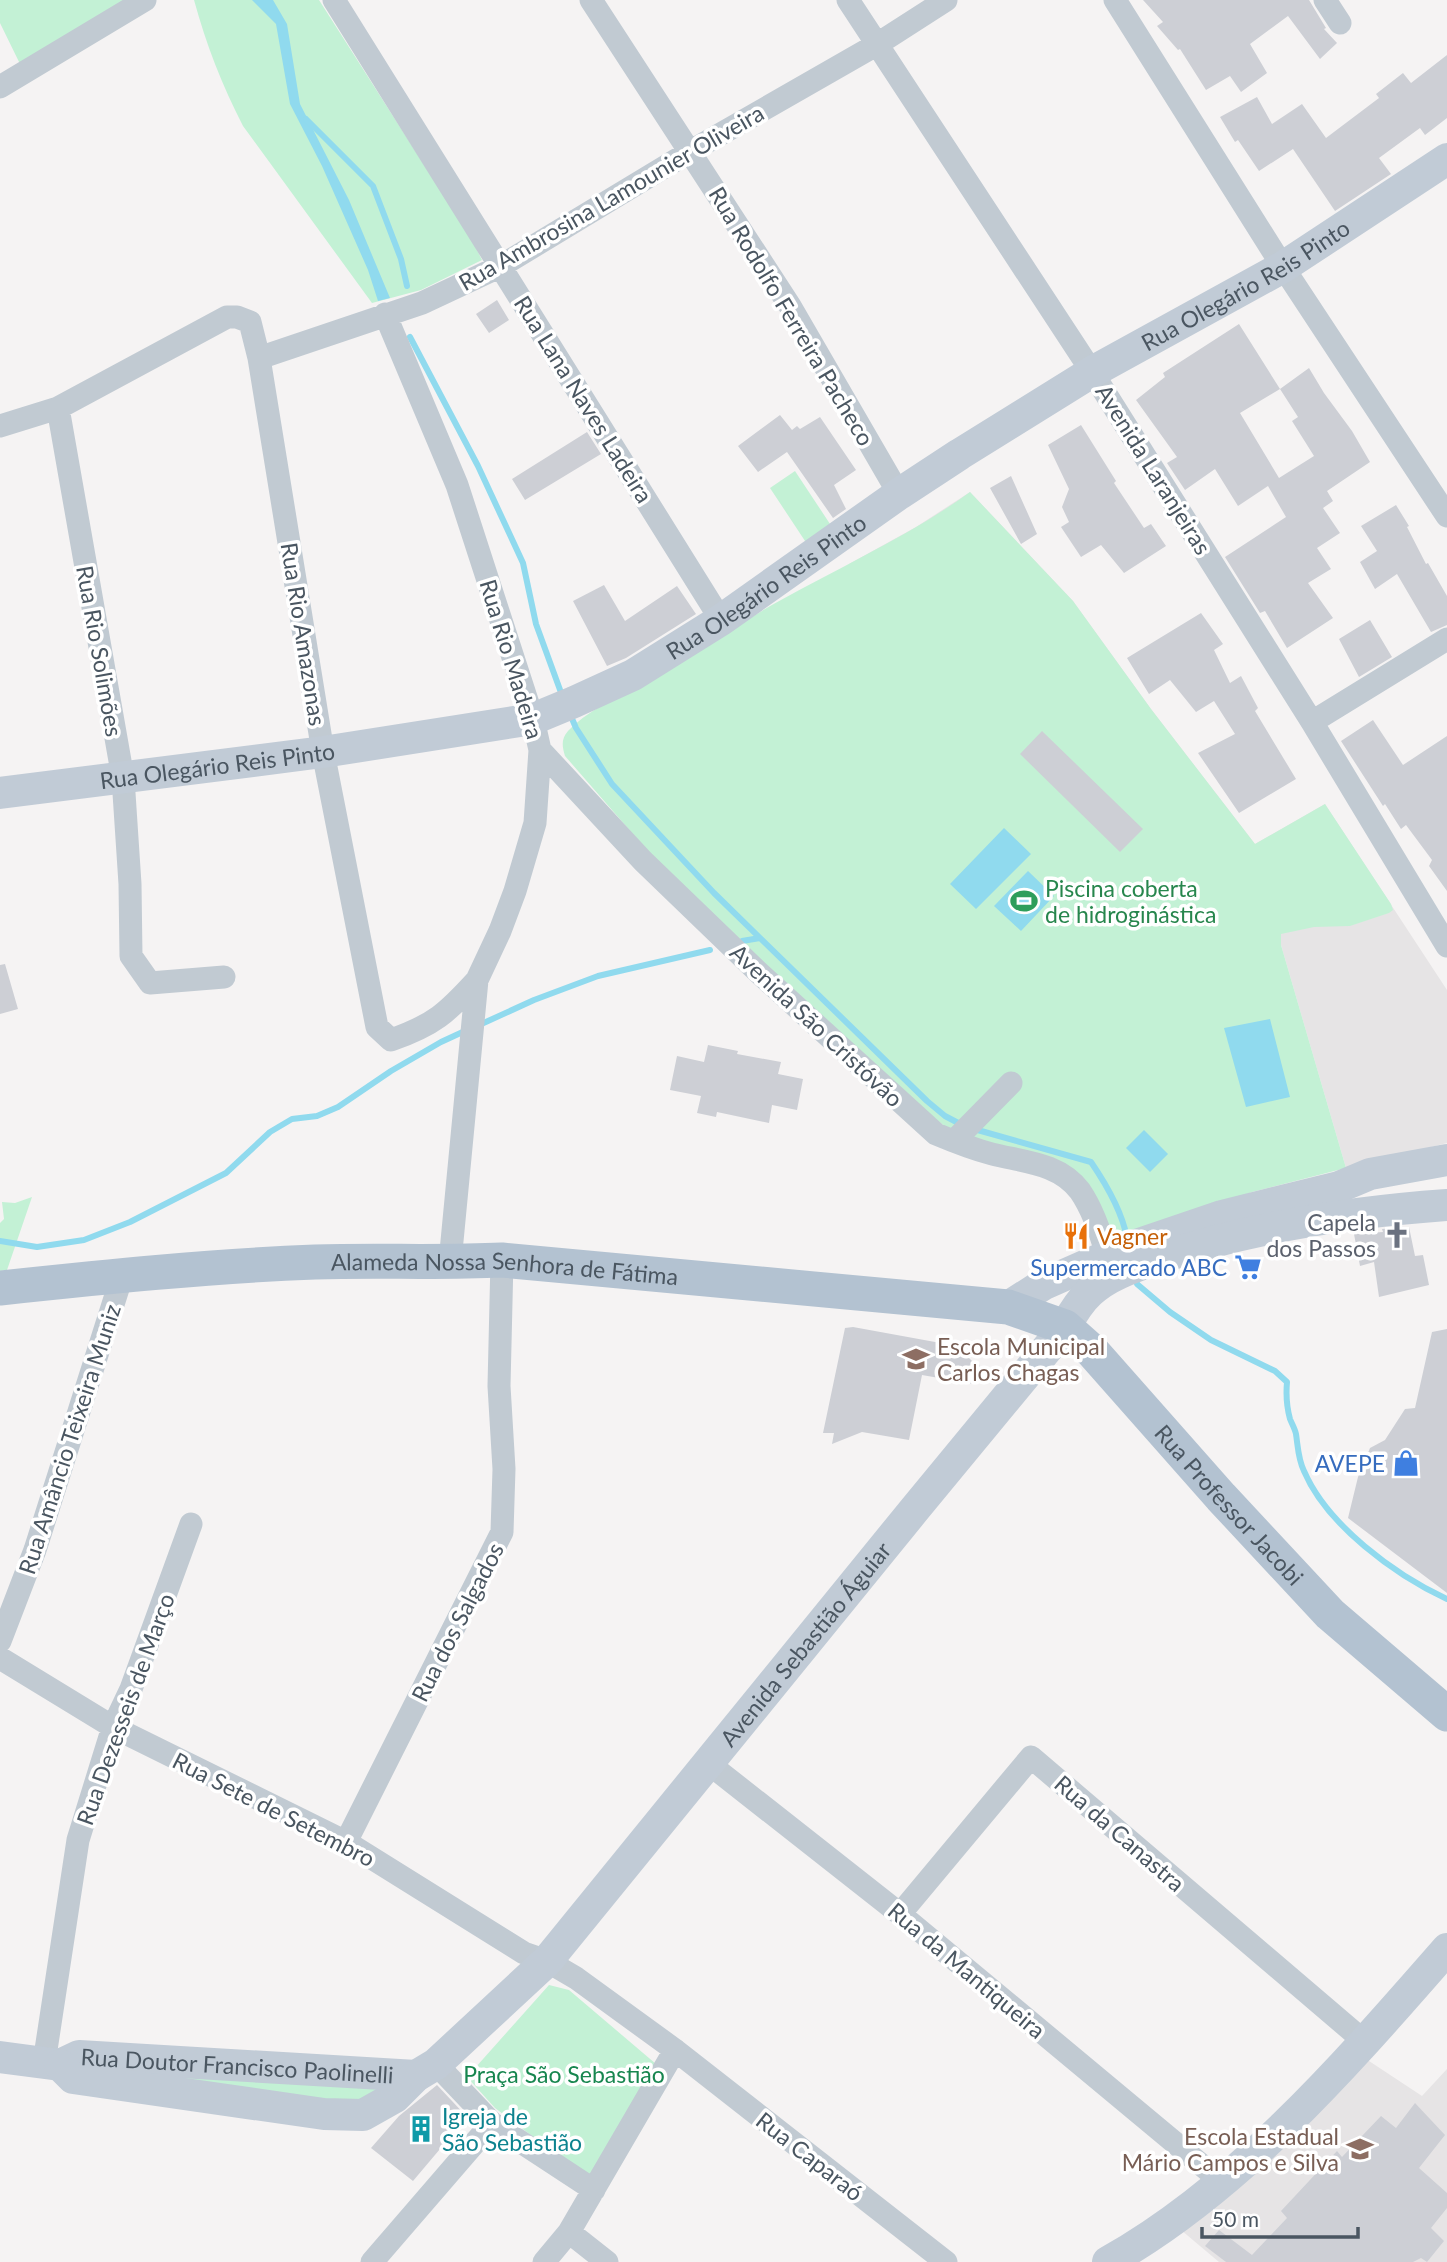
<svg xmlns="http://www.w3.org/2000/svg" width="1447" height="2262" font-family="Lato,sans-serif">
	<style>
		.education { fill: #e6e4e5 }
		.green { fill: #c3f1d5 }
		.water { fill: #90daee }
		.lines { fill: none; stroke-linecap: round; stroke-linejoin: round }
		.stream { stroke: #90daee; stroke-width: 6 }
		.building { fill: #cdcfd5 }
		.street { stroke: #c1cad2; stroke-width: 23 }
		.secondary { stroke: #c1cbd6; stroke-width: 32 }
		.primary { stroke: #b3c2d1; stroke-width: 35 }
		.labels { text-anchor: middle; dominant-baseline: central; stroke-width: 7; stroke-linejoin: round; paint-order: stroke }
		.street-label { font-size: 23px; fill: #4a5661; stroke: #fff }
		.leisure-label { font-size: 23px; fill: #27864d; stroke: #fff; text-anchor: start }
		.worship-label { font-size: 23px; fill: #5b616d; stroke: #fff; text-anchor: end }
		.food-label { font-size: 23px; fill: #c56008; stroke: #fff; text-anchor: start }
		.shop-label { font-size: 23px; fill: #366cbe; stroke: #fff; text-anchor: end }
		.education-label { font-size: 23px; fill: #785e54; stroke: #fff; text-anchor: start }
		.park-label { font-size: 23px; fill: #17864f; stroke: #fff }
		.culture-label { font-size: 23px; fill: #0d838f; stroke: #fff; text-anchor: start }
	</style>
	<rect width="100%" height="100%" fill="#f5f3f3"/>
	<path class="education" d="M970,492L1073,601L1151,709L1255,844L1325,804L1447,990V1143L1346,1168L1281,945L849,564L916,527Z
		M1366,2059L1422,2096L1447,2069V2262H1219L1181,2230Z"/>
	<path class="green" d="M0,0H125L21,66L0,23Z
		M194,0H319L472,240L482,260L421,290L372,303L243,126C222,85 206,44 194,0Z
		M795,471L834,530L809,547L770,488Z
		M970,492L1073,601L1151,709L1255,844L1325,804L1391,904L1393,910L1389,913L1350,926L1314,927L1281,934V945L1346,1168L1252,1192L1109,1245L1090,1193L1006,1149L951,1131L890,1084L652,856L565,756C562,746 561,739 568,731C592,706 629,693 659,676C700,651 739,623 781,600C844,565 911,535 970,492Z
		M32,1197L7,1270L0,1271V1223L4,1219L2,1202L15,1203Z
		M549,1985L569,1990L656,2064L590,2180L495,2108L467,2077Z
		M80,2061L387,2089L364,2110Z"/>
	<path class="water" d="M252,0H273L287,24L300,104L349,200L390,298L378,301L368,270L322,166L290,104L276,24Z
		M1004,828L1031,854L976,909L950,884Z
		M1028,871L1054,896L1021,931L994,906Z
		M1270,1019L1290,1097L1246,1107L1224,1028Z
		M1144,1130L1168,1154L1150,1172L1126,1148Z"/>
	<g class="lines">
		<path class="stream" d="M306,119L373,186L401,259L407,286
			M410,337L478,466L523,563L536,624L563,698
			M570,714L576,728L612,784L714,893L927,1101L945,1116L964,1126
			M742,941L760,938
			M477,1026L534,1000L598,976L710,950
			M974,1129L1091,1162C1106,1184 1122,1211 1127,1238
			M0,1241L37,1247L84,1240L130,1222L226,1173L270,1132L292,1119L317,1116L338,1107L391,1071L441,1042L467,1030
			M1136,1275L1137,1284L1170,1312L1211,1340L1275,1371L1287,1382C1286,1393 1287,1408 1290,1419C1292,1424 1295,1429 1296,1434C1298,1447 1298,1459 1304,1471C1327,1525 1395,1575 1447,1599"/>
	</g>
	<path class="building" d="M1143,0H1309L1326,28L1324,29L1337,43L1320,59L1288,16L1250,44L1267,73L1241,92L1230,76L1206,90L1180,49L1178,50L1157,26L1163,22Z
		M1447,55V118L1425,135L1420,128L1379,158L1391,174L1335,211L1293,149L1259,171L1238,140L1235,142L1220,117L1257,97L1272,124L1302,104L1326,138L1379,98L1376,94L1403,73L1411,83Z
		M497,300L509,320L489,333L476,314Z
		M1239,324L1280,389L1240,413L1279,478L1314,456L1292,421L1298,417L1280,389L1309,368L1324,393L1352,431L1370,462L1327,491L1333,501L1323,508L1340,533L1317,548L1331,569L1308,583L1333,618L1287,648L1265,611L1260,613L1225,557L1286,517L1268,486L1238,506L1215,469L1185,490L1167,463L1177,457L1136,400L1165,377L1163,373Z
		M780,415L792,430L797,426L800,429L820,417L856,470L834,485L846,509L833,518L787,452L758,472L738,446Z
		M1081,425L1116,481L1114,483L1144,528L1151,524L1166,546L1124,573L1101,545L1081,557L1061,527L1069,522L1062,507L1069,489L1048,445Z
		M587,432L601,454L525,500L512,479Z
		M1011,476L1037,534L1021,544L990,488Z
		M1396,505L1409,526L1407,527L1426,564L1428,563L1447,596V625L1431,632L1397,574L1375,589L1360,562L1377,551L1361,526Z
		M604,585L625,621L677,586L696,614L626,658L607,666L573,601Z
		M1201,613L1223,644L1214,650L1230,683L1241,676L1258,708L1255,711L1296,779L1239,813L1198,753L1235,734L1214,701L1196,712L1170,680L1149,694L1127,658Z
		M1370,620L1392,657L1359,677L1339,639Z
		M1373,720L1403,765L1447,736V891L1429,866L1432,860L1406,825L1401,829L1385,804L1383,806L1341,741Z
		M1042,731L1143,829L1120,852L1020,754Z
		M5,964L18,1009L0,1014V965Z
		M708,1045L738,1051L737,1054L781,1062L778,1074L803,1079L797,1110L772,1105L769,1123L717,1112L716,1117L697,1113L701,1096L670,1090L677,1056L704,1062Z
		M1409,1227L1415,1256L1423,1255L1429,1285L1379,1297L1374,1262L1360,1266L1354,1234L1383,1232L1382,1229Z
		M853,1327L957,1346L974,1363H979L982,1372L973,1384L922,1375L909,1440L862,1432L832,1444L834,1433H823L845,1328Z
		M1447,1329V1593L1348,1518L1358,1477L1370,1448L1385,1440L1405,1409L1415,1408L1432,1332Z
		M437,2085L467,2117L413,2181L371,2148L399,2116Z
		M1415,2103L1445,2135L1419,2168L1447,2193V2208L1431,2228L1444,2241L1427,2262L1421,2258L1413,2262H1226L1205,2246L1219,2230L1252,2255L1287,2218L1281,2211L1337,2151L1342,2157L1381,2116L1396,2128Z"/>
	<g class="lines">
		<path class="street" d="M334,0L721,620
			M591,0L790,306L899,494
			M848,0L1092,372L1312,722L1447,946
			M1115,0L1283,267L1447,516
			M1325,0L1340,23
			M0,87L145,0
			M385,314L457,485L533,719L540,750L535,823L515,891L500,931L477,980L450,1262
			M259,358L422,303L501,266L691,151L876,45L946,0
			M58,408L123,778L130,884L131,956L150,983L224,977
			M0,426L58,408L227,317H237L250,322L259,358L323,752L377,1027L391,1040C434,1025 447,1013 477,980
			M1312,722L1447,639
			M540,750L643,861L757,971L936,1134C955,1142 973,1149 992,1154C1024,1162 1059,1163 1080,1191C1093,1210 1101,1234 1107,1256
			M954,1141L1011,1083
			M0,1641L35,1550L122,1276
			M0,1658L113,1727L346,1842L524,1953L547,1961L576,1978L675,2050L946,2262
			M708,1763L900,1914L1222,2182
			M346,1842L502,1532L504,1469L499,1386L502,1260
			M900,1914L1031,1757L1365,2042
			M44,2063L78,1840L113,1727L131,1689L191,1524
			M436,2064L492,2123L594,2190
			M569,2232L607,2262
			M372,2262L492,2123
			M544,2262L569,2232L675,2050"/>
		<g class="secondary">
			<path id="s1" d="M0,793L323,752L533,719L574,702L633,675L721,620L899,494L960,454L1092,372L1283,267L1447,159"/>
			<path d="M1008,1307L1044,1284L1119,1251L1222,1216L1339,1187L1370,1174L1447,1160"/>
			<path id="s2" d="M0,2057L60,2065L79,2056L416,2076"/>
			<path id="s3" d="M60,2065L73,2078L324,2114L363,2115L395,2097L416,2076L436,2064L547,1961L914,1510L1065,1327C1072,1314 1079,1302 1090,1292C1108,1275 1134,1267 1157,1259C1250,1227 1349,1212 1447,1205"/>
			<path d="M1108,2262C1240,2188 1348,2062 1447,1949"/>
		</g>
		<path class="primary" id="s4" d="M0,1288C104,1277 210,1266 315,1262C377,1260 439,1263 502,1260L1008,1307L1065,1327L1092,1351L1221,1497L1330,1614L1447,1714"/>
	</g>
	<defs>
		<symbol id="stadium-bare" viewBox="-9 -9 18 18"><path d="M0-5a6.5 5 0 1 0 0 10a6.5 5 0 1 0 0-10ZM-3.5-1.8h7v3.6h-7Z" fill="#2e9e5b" stroke="#fff" stroke-width="2.5" paint-order="stroke"/></symbol>
		<symbol id="church-bare" viewBox="-9 -9 18 18"><path d="M-1.2-6h2.4v3.5h3.3v2.4h-3.3V6h-2.4V-.1h-3.3v-2.4h3.3Z" fill="#6b7280" stroke="#fff" stroke-width="2.5" paint-order="stroke"/></symbol>
		<symbol id="restaurant-bare" viewBox="-9 -9 18 18"><path d="M-5-6h1v4h1v-4h1v4h1v-4h1v5L-1.5 .5V6h-2V.5L-5-1ZM5-6V6H3V1.5H1.5Q1.5-4 5-6Z" fill="#e8710a" stroke="#fff" stroke-width="2.5" paint-order="stroke"/></symbol>
		<symbol id="supermarket-bare" viewBox="-9 -9 18 18"><path d="M-6-5.5h2.5l.6 2H6L4.5 2H-2.5L-4.4-4H-6ZM-1.5 3.2a1.3 1.3 0 1 0 .1 0ZM3 3.2a1.3 1.3 0 1 0 .1 0Z" fill="#3f7fe0" stroke="#fff" stroke-width="2.5" paint-order="stroke"/></symbol>
		<symbol id="school-bare" viewBox="-9 -9 18 18"><path d="M0-5L7-2L0 1L-7-2ZM-4 1L0 2.5L4 1V4Q0 6-4 4Z" fill="#8d6e63" stroke="#fff" stroke-width="2.5" paint-order="stroke"/></symbol>
		<symbol id="shop-bare" viewBox="-9 -9 18 18"><path d="M-5-2.5h2.3a2.7 3.5 0 0 1 5.4 0H5L5.5 6h-11ZM-1.5-2.5h3a1.5 2.3 0 0 0-3 0Z" fill="#3f7fe0" stroke="#fff" stroke-width="2.5" paint-order="stroke"/></symbol>
		<symbol id="building-bare" viewBox="-9 -9 18 18"><path d="M-4-6H4V6H1V3H-1V6H-4ZM-2.5-4.3h1.7v1.8h-1.7ZM.8-4.3h1.7v1.8H.8ZM-2.5-1h1.7V.8h-1.7ZM.8-1h1.7V.8H.8Z" fill="#0f9aa8" stroke="#fff" stroke-width="2.5" paint-order="stroke"/></symbol>
	</defs>
	<g fill-rule="evenodd">
		<use href="#stadium-bare" x="1005" y="882" width="38" height="38"/>
		<use href="#church-bare" x="1378" y="1216" width="38" height="38"/>
		<use href="#restaurant-bare" x="1057" y="1217" width="38" height="38"/>
		<use href="#supermarket-bare" x="1229" y="1248" width="38" height="38"/>
		<use href="#school-bare" x="897" y="1340" width="38" height="38"/>
		<use href="#shop-bare" x="1387" y="1444" width="38" height="38"/>
		<use href="#building-bare" x="402" y="2110" width="38" height="38"/>
		<use href="#school-bare" x="1341" y="2130" width="38" height="38"/>
	</g>
	<g class="labels">
		<g class="street-label">
			<text transform="translate(611 197) rotate(-30)">Rua Ambrosina Lamounier Oliveira</text>
			<text stroke="none"><textPath href="#s1" startOffset="1374">Rua Olegário Reis Pinto</textPath></text>
			<text transform="translate(792 316) rotate(59)">Rua Rodolfo Ferreira Pacheco</text>
			<text transform="translate(584 399) rotate(58)">Rua Lana Naves Ladeira</text>
			<text transform="translate(1154 469) rotate(58)">Avenida Laranjeiras</text>
			<text stroke="none"><textPath href="#s1" startOffset="807">Rua Olegário Reis Pinto</textPath></text>
			<text transform="translate(304 634) rotate(81)">Rua Rio Amazonas</text>
			<text transform="translate(100 651) rotate(80)">Rua Rio Solimões</text>
			<text transform="translate(512 659) rotate(73)">Rua Rio Madeira</text>
			<text stroke="none"><textPath href="#s1" startOffset="219">Rua Olegário Reis Pinto</textPath></text>
			<text transform="translate(817 1025) rotate(43)">Avenida São Cristóvão</text>
			<text stroke="none"><textPath href="#s4" startOffset="506">Alameda Nossa Senhora de Fátima</textPath></text>
			<text transform="translate(69 1439) rotate(-72)">Rua Amâncio Teixeira Muniz</text>
			<text stroke="none"><textPath href="#s4" startOffset="1314">Rua Professor Jacobi</textPath></text>
			<text transform="translate(457 1622) rotate(-63)">Rua dos Salgados</text>
			<text stroke="none"><textPath href="#s3" startOffset="961">Avenida Sebastião Águiar</textPath></text>
			<text transform="translate(125 1709) rotate(-70)">Rua Dezesseis de Março</text>
			<text transform="translate(274 1809) rotate(27)">Rua Sete de Setembro</text>
			<text transform="translate(1120 1833) rotate(41)">Rua da Canastra</text>
			<text transform="translate(967 1970) rotate(40)">Rua da Mantiqueira</text>
			<text stroke="none"><textPath href="#s2" startOffset="240">Rua Doutor Francisco Paolinelli</textPath></text>
			<text transform="translate(810 2156) rotate(38)">Rua Caparaó</text>
		</g>
		<g class="leisure-label">
			<text x="1045" y="888">Piscina coberta<tspan x="1045" dy="26">de hidroginástica</tspan></text>
		</g>
		<g class="worship-label">
			<text x="1376" y="1222">Capela<tspan x="1376" dy="26">dos Passos</tspan></text>
		</g>
		<g class="food-label">
			<text x="1097" y="1236">Vagner</text>
		</g>
		<g class="shop-label">
			<text x="1227" y="1267">Supermercado ABC</text>
			<text x="1385" y="1463">AVEPE</text>
		</g>
		<g class="education-label">
			<text x="937" y="1346">Escola Municipal<tspan x="937" dy="26">Carlos Chagas</tspan></text>
			<text x="1339" y="2136" text-anchor="end">Escola Estadual<tspan x="1339" dy="26">Mário Campos e Silva</tspan></text>
		</g>
		<g class="park-label">
			<text x="564" y="2074">Praça São Sebastião</text>
		</g>
		<g class="culture-label">
			<text x="442" y="2116">Igreja de<tspan x="442" dy="26">São Sebastião</tspan></text>
		</g>
	</g>
	<path d="M1202 2227v10h156v-10" fill="none" stroke="#4a5661" stroke-width="3.5"/>
	<text x="1212" y="2227" font-size="21" fill="#4a5661" stroke="#ffffff" stroke-width="5" paint-order="stroke">50 m</text>
</svg>
